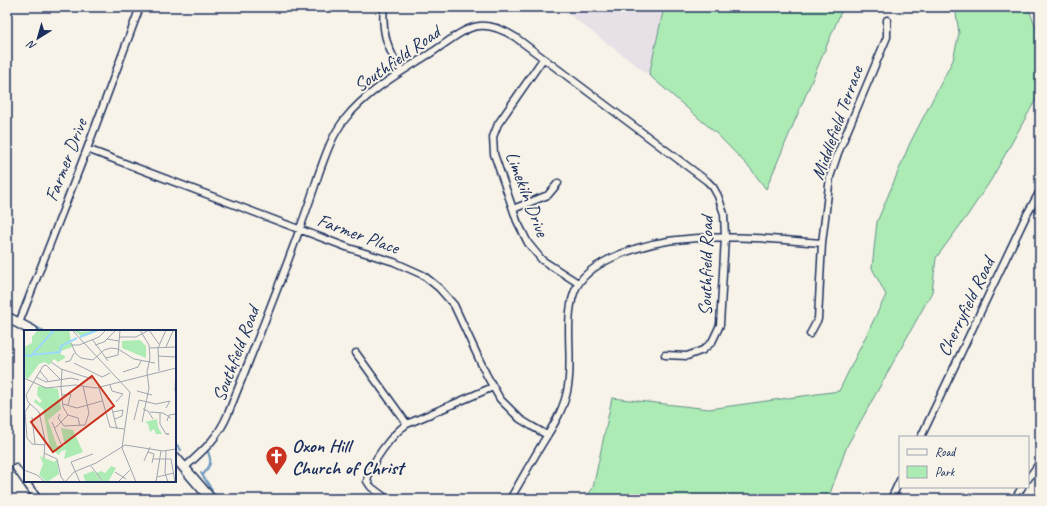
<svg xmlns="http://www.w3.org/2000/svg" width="1047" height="506" font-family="Caveat,sans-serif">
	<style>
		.built { fill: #e8e0e7 }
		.green { fill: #acecb4; stroke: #648e89 }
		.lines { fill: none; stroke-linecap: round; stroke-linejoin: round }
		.stream { stroke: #6895bd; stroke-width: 2 }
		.minor-casing { stroke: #1b2f5e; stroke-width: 9 }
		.secondary-casing { stroke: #1b2f5e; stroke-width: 12 }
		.minor { stroke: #f7f3e8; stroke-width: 6 }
		.secondary { stroke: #f7f3e8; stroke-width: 9 }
		.labels { text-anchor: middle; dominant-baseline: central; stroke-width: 4; stroke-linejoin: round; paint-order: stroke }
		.street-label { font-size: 19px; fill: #1b2f5e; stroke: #f7f3e8 }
		.poi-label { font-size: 19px; font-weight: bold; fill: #1b2f5e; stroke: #f7f3e8; text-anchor: start }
		.inset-river { fill: none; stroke: #9bd9fc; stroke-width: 2 }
		.inset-road { fill: none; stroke: #9fa5b1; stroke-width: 1 }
		.view { fill: #c8321e; fill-opacity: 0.15; stroke: #c8321e; stroke-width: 2 }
		.inset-edge { fill: none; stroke: #1b2f5e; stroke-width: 2 }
	</style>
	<rect width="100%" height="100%" fill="#f7f3e8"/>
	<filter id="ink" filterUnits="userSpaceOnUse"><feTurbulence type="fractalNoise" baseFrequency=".025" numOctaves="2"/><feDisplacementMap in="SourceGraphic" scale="8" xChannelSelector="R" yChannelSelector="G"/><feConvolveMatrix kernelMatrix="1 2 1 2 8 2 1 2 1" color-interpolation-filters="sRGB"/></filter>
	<g filter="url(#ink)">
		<path class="built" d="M559,7H664L649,75Z"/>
		<path class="green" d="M664,7H843L766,189L751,169L717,134L649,75Z
			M955,7H1028L1040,38V92L991,180L967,216L936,258L932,292L847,446L828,499H585L593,488L612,398L709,409L839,391L886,295L872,268L877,222L910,143L953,60L959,33Z"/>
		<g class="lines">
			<path class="stream" d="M30,324L43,331
				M175,443L181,450
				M201,473L212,490
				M203,475C209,466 213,464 208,452"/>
			<defs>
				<path id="minor" d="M384,7C381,32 388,51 402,71
					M543,59L498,124L493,137L494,154L517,221L528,243L542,260L578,283
					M87,149L349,248L394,262L423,275L439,288L454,305L486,374L500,399L520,419L533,427L547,435
					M513,209L548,195L558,183
					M19,323L87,149L140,7
					M810,334L818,319L822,243L830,177L838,153L887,37V20
					M356,353L407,424
					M921,437L1025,218L1040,191
					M16,468L25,481
					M184,468C203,451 218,438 228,414C252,353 277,292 299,231C306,212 313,192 319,173C326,154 332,135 345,119C368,90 403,71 434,51C465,30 478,14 515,37L707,181L713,187L718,196L724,214L725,237L720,325L712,342L703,350L687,356L665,355
					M1028,479L1040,462
					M25,481L38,499
					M387,499L371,487L367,481C370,463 393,433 407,424L493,387
					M510,499C521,481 531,462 542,444C553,426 565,408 568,386C573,357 564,322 574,293C585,258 653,241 686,239C731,235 777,239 822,243
					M891,499L900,480
					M1015,499L1022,487"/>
				<path id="secondary" d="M7,317L33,331
					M175,457L211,499"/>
			</defs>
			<use href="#minor" class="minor-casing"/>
			<use href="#secondary" class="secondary-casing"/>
			<use href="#minor" class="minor"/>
			<use href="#secondary" class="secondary"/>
		</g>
	</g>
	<defs>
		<symbol id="church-pin" viewBox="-11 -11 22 30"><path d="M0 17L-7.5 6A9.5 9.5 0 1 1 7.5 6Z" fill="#c8321e" stroke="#f7f3e8"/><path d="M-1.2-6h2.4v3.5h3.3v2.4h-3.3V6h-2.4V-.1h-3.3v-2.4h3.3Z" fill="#fff"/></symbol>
	</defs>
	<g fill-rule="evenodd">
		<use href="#church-pin" x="264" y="444" width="25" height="34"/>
	</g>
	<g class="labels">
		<g class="street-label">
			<text transform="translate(397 59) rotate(-35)">Southfield Road</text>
			<text transform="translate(837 123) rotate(-70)">Middlefield Terrace</text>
			<text transform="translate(66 160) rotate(-69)">Farmer Drive</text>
			<text transform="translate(527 194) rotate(69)">Limekiln Drive</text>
			<text transform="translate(358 234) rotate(20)">Farmer Place</text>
			<text transform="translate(706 266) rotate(-89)">Southfield Road</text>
			<text transform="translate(966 307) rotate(-64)">Cherryfield Road</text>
			<text transform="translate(236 354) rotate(-69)">Southfield Road</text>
		</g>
		<g class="poi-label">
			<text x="292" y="446">Oxon Hill<tspan x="292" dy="22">Church of Christ</tspan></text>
		</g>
	</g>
	<g transform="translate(24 330)">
		<rect width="152" height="152" fill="#f7f3e8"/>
		<path d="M14,0H45L48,17L37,21L36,24L41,26V28L34,32L30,29L25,35L21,32L15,34L4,49L0,46V17L8,13V7ZM49,0L58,2L76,0L58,7ZM116,10L122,16V28L98,18V11ZM14,56L34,59L37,79L24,90L33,116H41L37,98L49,100L59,122L40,129L42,120L37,121L35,125L26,118L19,79L10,72L11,69L16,73L18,71L13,65ZM133,89L134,97L138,104H132L130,99L126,102L124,94L121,92ZM16,126L30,132L33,130L35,144L23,152L15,145L19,134ZM87,136L92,138L84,152H80L72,143L77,141L81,143ZM69,141L72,144L78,152H62L59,145Z" fill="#acecb4"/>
		<path class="inset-river" d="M56,7L74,0M0,25L7,26L30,0M7,25L36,22L37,16L53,8"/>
		<path class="inset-road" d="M48,0L106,62L98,118L112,152M116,0L125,15L126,28L123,42L125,58L118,92M125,0L135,14M95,7H112L125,0M68,9L84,31M83,9L95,11M47,13L52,24L57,28L69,30L80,20L87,18L94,19L110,29L131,33M48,15H55L75,7L82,0M71,15L80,12L92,0M142,17L149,1M126,18L151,17M134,26L152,27M82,28L94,25L96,0M27,32L37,39L68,49M41,32L46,31L50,23M50,33L78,47L86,43M16,41L24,51M135,41L134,18L142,0M99,42L114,37L117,31M12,47L22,52L47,48L55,50M0,48L22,58L51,55L72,58L152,38M86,55L88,61L99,64L92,72M75,58L86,97L100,99M113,61L128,65M151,61L152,38M38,65L47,64L44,75M6,74L1,82L3,108L8,114L21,115M39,74L53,78L78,71M88,79L93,99M119,79L124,81L129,89M89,82L99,80L98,86L91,89M126,82L139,83L147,88M136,83V94L142,104H145H142M36,84L34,88L40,96L61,95L65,83L59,56M44,85L54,88L56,96M8,87L11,114M110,90L115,70L132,74L146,71L142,78M143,91L145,85L152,84M28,92L37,114M31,98L44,85L39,77L37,57L38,39M142,121L141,143L144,152M124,122L130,124L128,133M20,123L33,129L37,147L41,152M20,128L21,110L15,82L4,72L2,65L19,36L22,35L36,49M129,129H147L151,152M120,131L126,117M67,136L79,152M0,140L13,145L21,152M91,142L102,149M133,147L150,143M41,152L50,142L72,133L101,115L139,121L152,119M56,152L47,132L69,124M94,152L106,140M132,152L137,121"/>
		<path class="view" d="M68,46L90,76L29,122L7,92Z"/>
		<rect width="152" height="152" class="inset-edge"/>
	</g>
	<rect width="1047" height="506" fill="none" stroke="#f7f3e8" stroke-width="24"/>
	<rect x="12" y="12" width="1023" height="482" fill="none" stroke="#1b2f5e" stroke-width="1.5" filter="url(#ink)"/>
	<rect x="899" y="436" width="130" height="52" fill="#f7f3e8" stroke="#9fa5b1"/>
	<rect x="907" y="449" width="20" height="6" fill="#f7f3e8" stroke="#9fa5b1"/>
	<text x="935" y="456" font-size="12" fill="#1b2f5e">Road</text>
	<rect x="907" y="466" width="20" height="12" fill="#acecb4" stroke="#9fa5b1"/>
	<text x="935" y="476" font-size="12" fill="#1b2f5e">Park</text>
	<g transform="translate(38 38) rotate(217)" stroke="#f7f3e8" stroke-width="3" paint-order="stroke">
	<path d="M0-3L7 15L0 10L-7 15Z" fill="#1b2f5e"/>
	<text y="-6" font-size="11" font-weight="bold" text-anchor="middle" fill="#1b2f5e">N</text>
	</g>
</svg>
